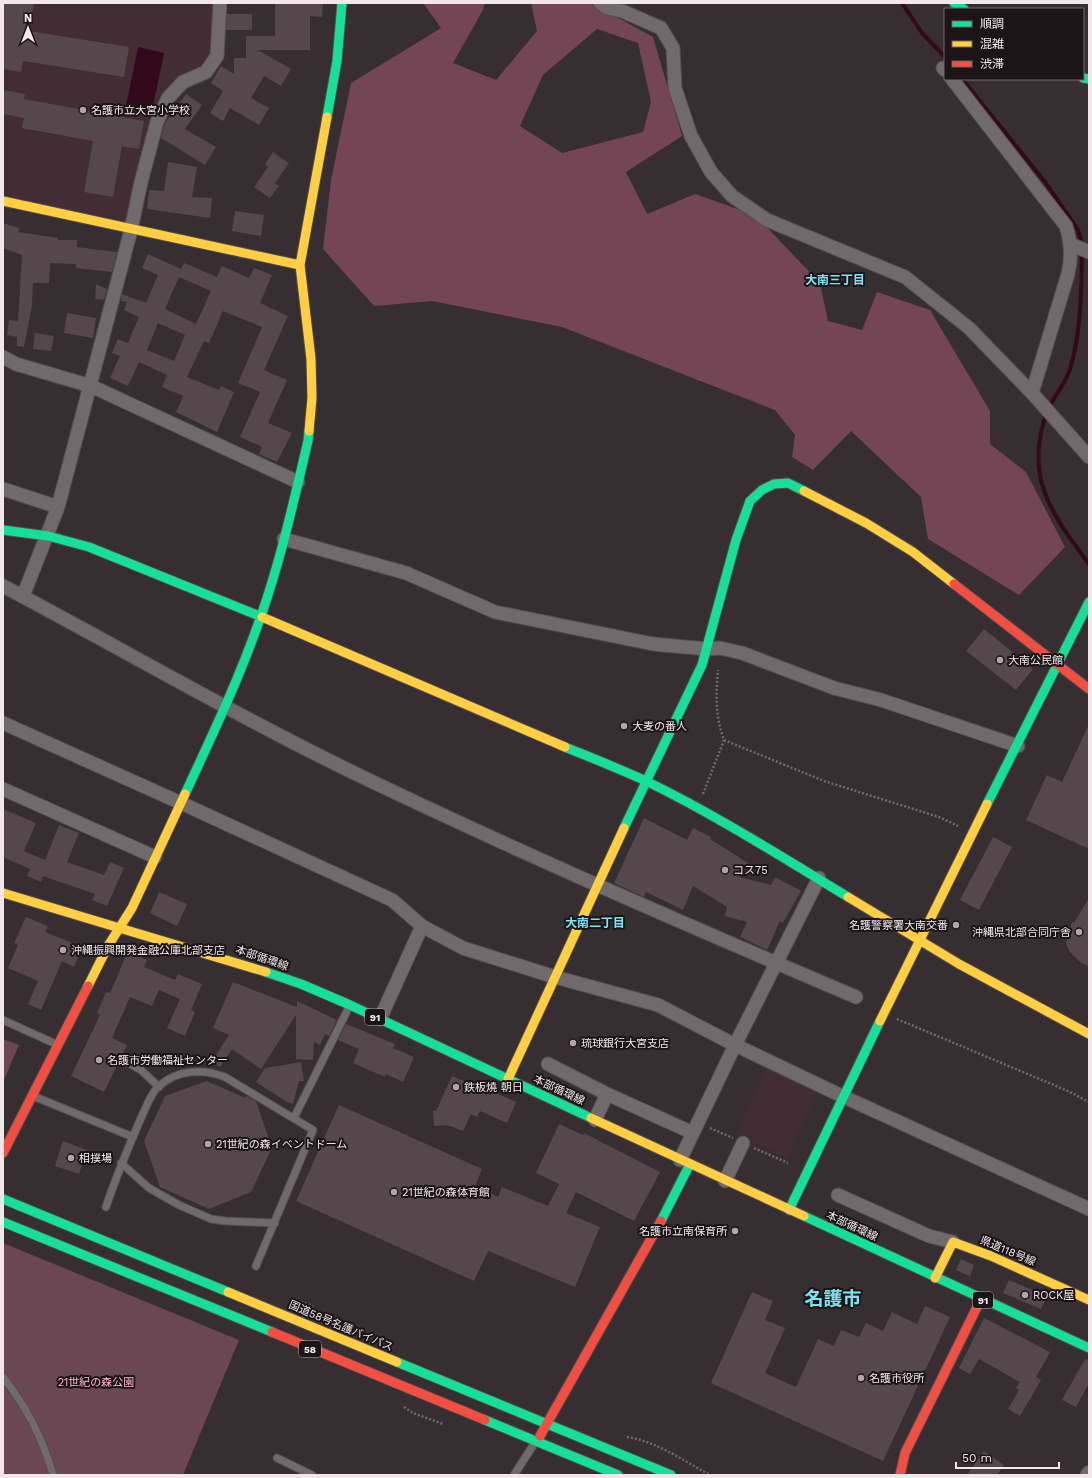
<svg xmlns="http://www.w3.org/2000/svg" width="1092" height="1478" font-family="'Work Sans','Noto Sans JP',sans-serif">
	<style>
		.built { fill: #422d34 }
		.green { fill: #6b4653 }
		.forest { fill: #734555; fill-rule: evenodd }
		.water { fill: #31091b }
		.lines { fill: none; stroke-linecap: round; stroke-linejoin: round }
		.stream { stroke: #31091b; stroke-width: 4 }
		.building { fill: #54484c; fill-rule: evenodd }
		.lane-casing { stroke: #544d4f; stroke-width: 9 }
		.street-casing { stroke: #544d4f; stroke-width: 15 }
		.fast-casing { stroke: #544d4f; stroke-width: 11 }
		.slow-casing { stroke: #544d4f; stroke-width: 11 }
		.jam-casing { stroke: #544d4f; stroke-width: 11 }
		.path { stroke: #706a6c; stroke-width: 2.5; stroke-dasharray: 2 2; stroke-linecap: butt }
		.lane { stroke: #716a6c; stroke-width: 7 }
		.street { stroke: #716a6c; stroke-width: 13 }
		.fast { stroke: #16e098; stroke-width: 9 }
		.slow { stroke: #ffcf43; stroke-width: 9 }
		.jam { stroke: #f24e42; stroke-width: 9 }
		.poi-dot { fill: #b0a6aa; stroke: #1c1517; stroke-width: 1.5 }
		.labels { text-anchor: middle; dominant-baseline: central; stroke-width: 4; stroke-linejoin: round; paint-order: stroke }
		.shield { fill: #1c1517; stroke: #b2a8ab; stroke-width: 1 }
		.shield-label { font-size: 10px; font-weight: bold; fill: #f2e7eb }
		.poi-label { font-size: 11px; fill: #f2e7eb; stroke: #1c1517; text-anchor: start }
		.street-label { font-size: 11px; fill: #f2e7eb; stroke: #1c1517 }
		.park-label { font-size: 11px; fill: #fcb8ce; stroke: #1c1517 }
		.neighbourhood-label { font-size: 12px; font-weight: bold; fill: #7ae3f3; stroke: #1c1517 }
		.town-label { font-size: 19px; font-weight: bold; fill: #7ae3f3; stroke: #1c1517 }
	</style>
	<rect width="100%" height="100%" fill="#362e30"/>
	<path class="built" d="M3,3H220L217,56L168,98L131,230L3,195Z
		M767,1066L818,1090L788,1158L735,1135Z"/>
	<path class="green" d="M3,1039L19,1045L3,1082Z
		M3,1243L239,1340L183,1475H3Z"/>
	<path class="forest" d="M423,3H485L483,10L453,63L496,80L537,31L531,3H591L653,37L682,136L626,172L647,214L695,194L755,215L820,283L828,321L862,330L877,292L930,310L990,411V444L1026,472L1065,547L1019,595L928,539L921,497L851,431L813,470L792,457L795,435L775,410L562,327L432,301L374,306L323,249L331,180L351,83L441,28ZM597,29L638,43L651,102L643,132L562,153L520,126L543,75Z"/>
	<path class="water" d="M138,47L164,53L152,111L126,106Z"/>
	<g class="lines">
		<path class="stream" d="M902,3L922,33L945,57
			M962,79L1045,182L1078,230L1081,240C1083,277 1081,334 1070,369C1065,385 1053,397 1047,412C1023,477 1052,514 1089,564"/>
	</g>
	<path class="building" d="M3,3H34L29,31L129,47L124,77L23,61L21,72L3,69Z
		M275,3H323L322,17L310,16V50H258L291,69L281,86L264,76L251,98L269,108L259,125L230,108L223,121L210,113L223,91L211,83L221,66L234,74V58H246V36H275Z
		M227,14H252V30H226Z
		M3,90L25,94L24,99L144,121L139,149L122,146L113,197L84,192L93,141L22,128L24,118L3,114Z
		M186,94L202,105L185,129L216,147L205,165L161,138L165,123Z
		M273,152L289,163L275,183L279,186L270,198L254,187L268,167L265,164Z
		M168,162L197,167L192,197L212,198L210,218L147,209L149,190L164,191Z
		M235,211L264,215L261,236L232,231Z
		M3,223L19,228L18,232L58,238V240H77V247L117,252L112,272L76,268V264L50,263L49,283H33L32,305L24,347L17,346V337L7,335L9,320L18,321L22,255L3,248Z
		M148,254L181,269L184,263L217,277L222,266L249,278L254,268L272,275L260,303L288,316L264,370L287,380L268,423L292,433L277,462L259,454L262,447L240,437L260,392L238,383L262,327L223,311L209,343L204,341L187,377L219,390L221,386L234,392L217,432L176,412L183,396L162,387L167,375L139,362L128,386L110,378L120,356L112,353L118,339L128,343L139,317L124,310L127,302L121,301L122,294L146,303L158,275L142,268ZM179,277L211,291L196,324L165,309ZM158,323L185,335L174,361L147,350Z
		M96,284L107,289L104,300L95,299Z
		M67,313L96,318L93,338L64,333Z
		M35,333L54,336L51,351L33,349Z
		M984,629L1033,669L1016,690L966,651Z
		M1089,724V849L1026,820L1047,775L1062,782Z
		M3,809L36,823L24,851L45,860L59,825L79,833L67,862L104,875L110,862L124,868L107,906L92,900L95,894L43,876L41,882L27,876L30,869L3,857Z
		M644,818L687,840L693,828L711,837L710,839L748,863L739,877L771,885L775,877L801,891L783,923L780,921L767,950L740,937L747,922L725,916L727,907L693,886L683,910L646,892L644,897L614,883Z
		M993,837L1012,847L979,910L960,900Z
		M159,892L187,904L177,926L150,913Z
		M1089,898V967L1080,962L1069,951L1066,943L1072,922L1074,923Z
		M26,917L48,926L45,932L82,947L74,967L62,961L41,1010L28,1004L38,981L8,968L18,945L14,943Z
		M128,951L147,960L144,967L175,980L178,974L202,984L191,1010L195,1012L185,1036L167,1028L180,999L159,990L152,1006L130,997L112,1038L127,1045L104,1092L71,1076L100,1015L97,1013L106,992L110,993Z
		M233,982L297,1007V1001L337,1020L329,1036L325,1034L320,1045L314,1042L313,1060L296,1059V1015L261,1069L232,1049L220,1067L212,1061L229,1035L213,1028Z
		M346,1024L395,1044L393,1048L414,1057L403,1082L386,1074L385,1077L353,1063L359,1049L338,1040Z
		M301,1062L304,1081H299L293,1104L287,1102L256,1082L265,1068Z
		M452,1076L473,1085L474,1082L490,1088L489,1090L516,1102L507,1123L480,1111L477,1117L471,1114L463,1131L447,1125L434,1126L433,1111H436Z
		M207,1081L245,1098L246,1096L256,1101L272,1148L251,1192L209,1209L160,1187L144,1141L165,1096Z
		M339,1105L482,1169L475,1186L498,1197L502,1187L548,1206L559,1184L536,1173L559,1124L583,1135L584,1133L660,1172L634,1221L576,1192L566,1213L600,1227L575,1287L488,1251L474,1281L296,1201Z
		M63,1141L87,1150L79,1174L55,1166Z
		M961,1259L974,1265L970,1276L956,1270Z
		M1009,1280L1047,1296L1041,1309L1003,1293Z
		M752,1292L773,1301L765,1320L785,1328L765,1373L796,1387L818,1339L834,1346L841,1330L859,1337L866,1323L883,1331L892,1312L917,1324L925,1306L950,1317L883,1461L711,1383Z
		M984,1318L1050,1352L1036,1377L1041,1380L1020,1416L1008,1409L1019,1390L1016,1388L1020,1382L979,1359L970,1374L959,1368Z
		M1085,1359L1089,1360V1383L1076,1407L1062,1400Z
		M984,1451L1004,1465L997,1475H967Z"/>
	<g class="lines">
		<defs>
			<path id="lane" d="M3,1020L58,1045
				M125,1061L141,1070L159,1087
				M33,1096L133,1137
				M294,1118L349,1007
				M121,1163L149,1188L179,1205L211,1219L226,1221L275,1223
				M106,1207C116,1177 128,1148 141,1118C146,1108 150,1094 159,1086C177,1070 203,1068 225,1077L313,1130L256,1266
				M3,1377C26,1406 43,1439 53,1475
				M277,1458L312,1475
				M514,1475L534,1444"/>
			<path id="street" d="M600,3L607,8L622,11L661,28L673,48L675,88L691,136L711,172L732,196L767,220L905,277L969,328L1032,393L1089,457
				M943,68L945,70
				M952,79L1066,226C1071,242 1072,258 1068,274L1032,393
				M1070,244L1089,252
				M3,357L16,364L91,386L298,482
				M3,489L58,507
				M284,539L406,573L495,612L653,644L707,649L720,648L742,653L834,688L881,700L1018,746
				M3,586C126,651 247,722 373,782C532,858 694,928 856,997
				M23,596L58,507L131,230L141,182L157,122L168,98L183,82L206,72L217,56L220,3
				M3,723L181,803L392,900L422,926L463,948L555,977L658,1005L735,1045L842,1096L1089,1209
				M3,789L155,857
				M380,1019L422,926
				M548,1064L607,1094L693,1133
				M595,1120L607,1094
				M680,1160L735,1045L819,878
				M725,1181L743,1143
				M838,1195L929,1236L953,1242
				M1087,1475L1089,1472"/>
			<path id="fast" d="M954,3L964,9
				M1083,78L1089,79
				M327,117L337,61L342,3
				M3,530L48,536L89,547L262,617
				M565,747C592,758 620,769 646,781C716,815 782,857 848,897
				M185,794C212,736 240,677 261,616C281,559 294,500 308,441L309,431
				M987,804L1089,602
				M624,828L702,665L736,540L750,501L762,490L774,484L788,483L804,491
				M266,972L301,984L350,1005L591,1118
				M3,1199L228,1292
				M789,1210L880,1021
				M804,1216L1089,1348
				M661,1221L690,1164
				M3,1222L272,1332
				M397,1362L671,1475
				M485,1420L618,1475"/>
			<path id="slow" d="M3,201L300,265
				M309,431L312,398L311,359L300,265L327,117
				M804,491L866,523L913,552L954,584
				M262,617L565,747
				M3,893L266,972
				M848,897L959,964L1089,1034
				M88,986L108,946L132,908L185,794
				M880,1021L987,804
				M508,1079L624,828
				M591,1118L804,1216
				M935,1278L953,1242L991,1256L1089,1300
				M228,1292L397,1362"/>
			<path id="jam" d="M954,584L1089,689
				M3,1153L88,986
				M272,1332L485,1420
				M540,1436L661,1221
				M900,1475L905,1453L981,1299"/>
		</defs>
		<use href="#lane" class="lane-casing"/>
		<use href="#street" class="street-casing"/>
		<use href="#fast" class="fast-casing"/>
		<use href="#slow" class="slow-casing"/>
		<use href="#jam" class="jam-casing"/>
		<path class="path" d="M724,740L824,781L939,817L958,826
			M703,794L724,740C715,716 716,695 718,670
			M897,1019L1068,1091L1089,1102
			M710,1128L733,1138
			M754,1148L788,1163
			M301,1302L313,1306
			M404,1407L413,1413L443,1424
			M627,1437C656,1441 684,1461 710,1475"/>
		<use href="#lane" class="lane"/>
		<use href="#street" class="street"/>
		<use href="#fast" class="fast"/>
		<use href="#slow" class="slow"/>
		<use href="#jam" class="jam"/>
	</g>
	<g class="poi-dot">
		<circle cx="83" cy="110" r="4"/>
		<circle cx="1000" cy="660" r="4"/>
		<circle cx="624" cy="726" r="4"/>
		<circle cx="725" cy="870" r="4"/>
		<circle cx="956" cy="925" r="4"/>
		<circle cx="1079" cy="932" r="4"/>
		<circle cx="63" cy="950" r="4"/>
		<circle cx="573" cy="1043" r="4"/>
		<circle cx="99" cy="1060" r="4"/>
		<circle cx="456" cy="1087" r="4"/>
		<circle cx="208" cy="1144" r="4"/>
		<circle cx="71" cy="1158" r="4"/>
		<circle cx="394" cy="1192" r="4"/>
		<circle cx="735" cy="1231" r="4"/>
		<circle cx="1025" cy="1295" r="4"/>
		<circle cx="861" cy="1378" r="4"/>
	</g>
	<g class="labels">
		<g class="shield">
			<rect x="365" y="1009" width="20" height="16" rx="3"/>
			<rect x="973" y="1292" width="20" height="16" rx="3"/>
			<rect x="299" y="1341" width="22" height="16" rx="3"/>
		</g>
		<g class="shield-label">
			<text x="375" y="1017">91</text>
			<text x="983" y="1300">91</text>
			<text x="310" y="1349">58</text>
		</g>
		<g class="poi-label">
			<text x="91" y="110">名護市立大宮小学校</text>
			<text x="1008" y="660">大南公民館</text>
			<text x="632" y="726">大麦の番人</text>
			<text x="733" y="870">コス75</text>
			<text x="948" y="925" text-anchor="end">名護警察署大南交番</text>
			<text x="1071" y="932" text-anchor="end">沖縄県北部合同庁舎</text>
			<text x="71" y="950">沖縄振興開発金融公庫北部支店</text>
			<text x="581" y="1043">琉球銀行大宮支店</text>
			<text x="107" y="1060">名護市労働福祉センター</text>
			<text x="464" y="1087">鉄板燒 朝日</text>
			<text x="216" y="1144">21世紀の森イベントドーム</text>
			<text x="79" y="1158">相撲場</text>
			<text x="402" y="1192">21世紀の森体育館</text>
			<text x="727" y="1231" text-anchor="end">名護市立南保育所</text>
			<text x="1033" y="1295">ROCK屋</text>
			<text x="869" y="1378">名護市役所</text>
		</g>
		<g class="street-label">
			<text transform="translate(262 958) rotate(19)">本部循環線</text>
			<text transform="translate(559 1090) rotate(25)">本部循環線</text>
			<text transform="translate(852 1226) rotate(25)">本部循環線</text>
			<text transform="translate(1008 1251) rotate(23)">県道118号線</text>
			<text transform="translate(341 1326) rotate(23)">国道58号名護バイパス</text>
		</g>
		<g class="park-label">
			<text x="96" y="1382">21世紀の森公園</text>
		</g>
		<g class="neighbourhood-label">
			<text x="835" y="280">大南三丁目</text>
			<text x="595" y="923">大南二丁目</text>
		</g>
		<g class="town-label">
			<text x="833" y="1298">名護市</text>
		</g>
	</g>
	<rect width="1092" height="1478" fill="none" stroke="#f2e7eb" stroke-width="8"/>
	<rect x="944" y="8" width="140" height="72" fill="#1c1517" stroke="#72696c"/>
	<rect x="952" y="21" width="20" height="6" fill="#16e098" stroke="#72696c"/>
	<text x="980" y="28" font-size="12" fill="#f2e7eb">順調</text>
	<rect x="952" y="41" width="20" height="6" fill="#ffcf43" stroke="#72696c"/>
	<text x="980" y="48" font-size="12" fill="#f2e7eb">混雑</text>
	<rect x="952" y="61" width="20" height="6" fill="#f24e42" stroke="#72696c"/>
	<text x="980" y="68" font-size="12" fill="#f2e7eb">渋滞</text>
	<g transform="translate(28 28)" stroke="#1c1517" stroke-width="3" paint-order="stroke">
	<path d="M0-3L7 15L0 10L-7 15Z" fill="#f2e7eb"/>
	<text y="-6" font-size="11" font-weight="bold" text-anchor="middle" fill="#f2e7eb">N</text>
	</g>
	<path d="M956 1462v6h103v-6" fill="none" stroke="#f2e7eb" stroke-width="2"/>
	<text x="962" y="1462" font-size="12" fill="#f2e7eb" stroke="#1c1517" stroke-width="3" paint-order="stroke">50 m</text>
</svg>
